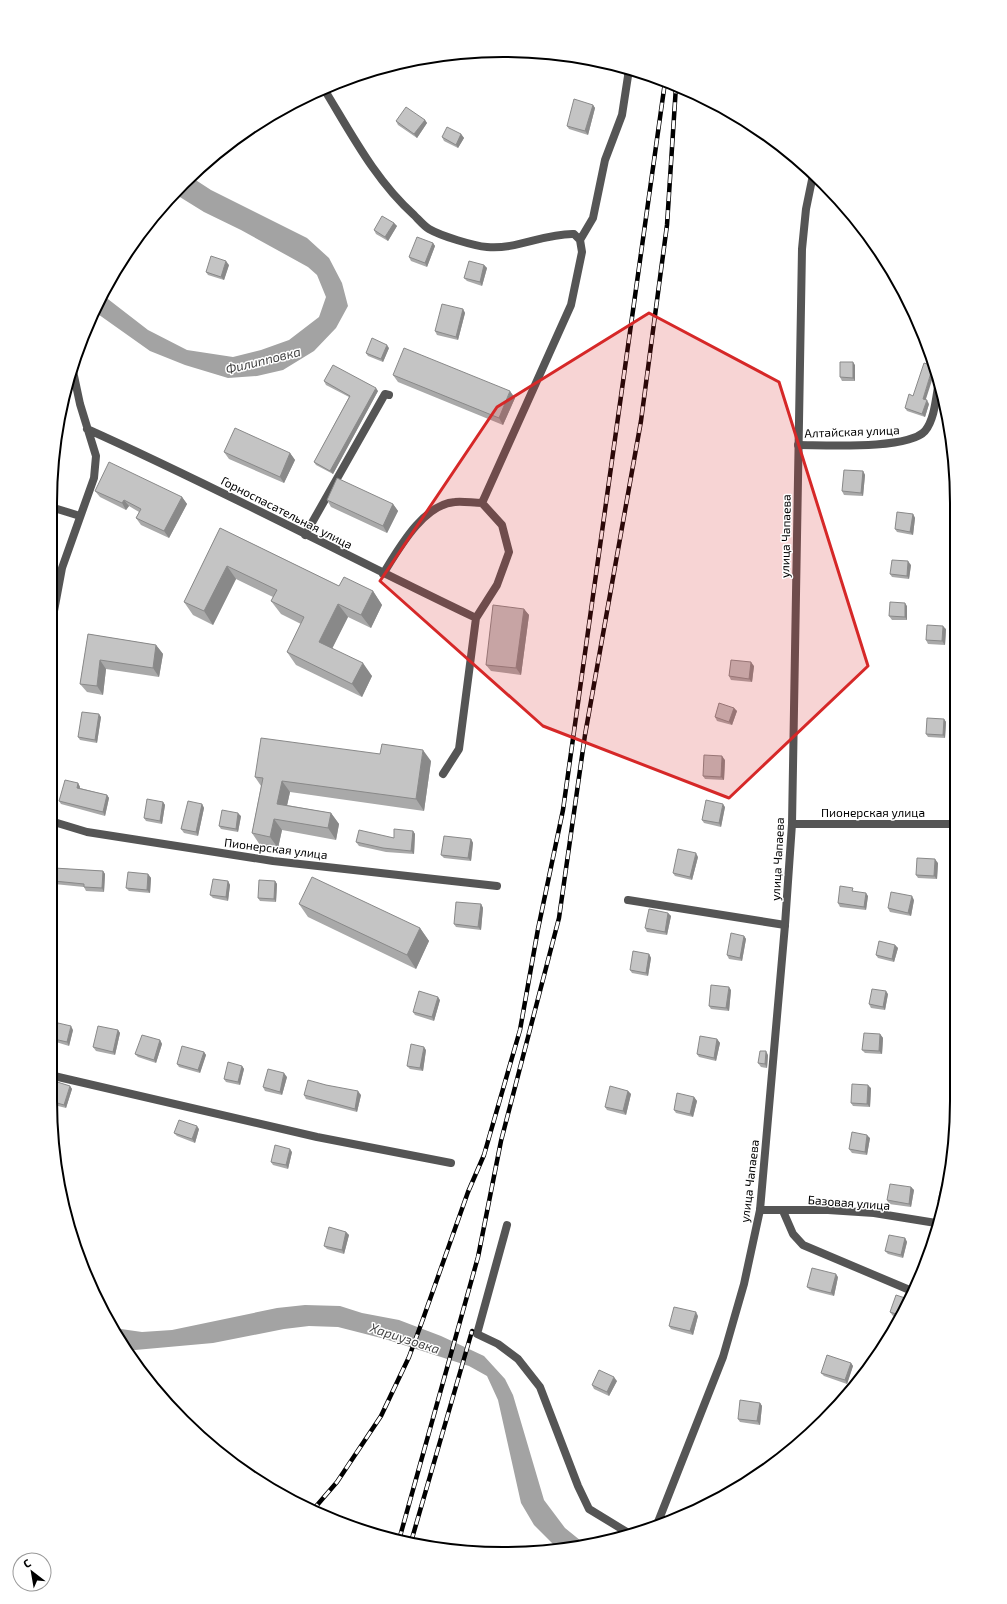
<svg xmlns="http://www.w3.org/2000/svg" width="1007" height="1604" font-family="'Exo 2',sans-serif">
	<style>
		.water { fill: #a3a3a3 }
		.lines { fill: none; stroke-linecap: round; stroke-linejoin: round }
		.minor { stroke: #555; stroke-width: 8 }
		.tertiary { stroke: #555; stroke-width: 8 }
		.rail-casing { stroke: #000; stroke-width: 4.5 }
		.rail { stroke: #fff; stroke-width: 3; stroke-dasharray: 9; stroke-linecap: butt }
		.wall { fill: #a9a9a9 }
		.shaded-wall { fill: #898989 }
		.building { fill: #c4c4c4; stroke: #898989 }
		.marked { fill: #d62828; fill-opacity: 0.2; stroke: #d62828; stroke-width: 3; stroke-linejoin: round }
		.labels { text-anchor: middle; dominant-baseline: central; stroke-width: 3; stroke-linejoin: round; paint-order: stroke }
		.street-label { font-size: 12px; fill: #000; stroke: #fff }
		.water-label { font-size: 13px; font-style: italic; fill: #444; stroke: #fff }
		.rim { fill: none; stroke: #000; stroke-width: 2 }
	</style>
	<rect width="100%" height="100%" fill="#fff"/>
	<path class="water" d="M191,177L211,190L307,238L329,258L342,283L348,306L336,328L314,351L283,370L257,376L228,378L185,365L150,351L95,312L104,296L148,330L187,350L233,357L261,350L289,340L319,317L326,297L317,275L308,267L241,230L204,212L175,194Z
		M305,1305L340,1306L362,1313L399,1320L441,1336L484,1356L505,1379L513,1395L544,1500L565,1528L586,1545L559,1550L534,1525L521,1503L498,1400L487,1376L469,1366L385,1339L338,1327L309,1326L284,1329L213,1343L135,1350H127L114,1328L142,1332L172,1330L277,1308Z"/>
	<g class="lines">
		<path class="minor" d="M324,89C351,133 375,180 414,215C419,220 424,226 429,229C441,236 474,246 487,247C516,250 545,233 574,234L580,240L582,252L571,305L482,503
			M580,240L593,218L605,160L622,115L628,76V68
			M87,429C219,488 346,556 476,618
			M798,445C824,445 908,450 925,431C935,419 936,396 939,381
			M54,508L80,516
			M305,535L385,394L389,395
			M383,574C398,550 423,504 455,502C463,501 473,503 482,503L502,525L509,552L497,585L476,618L459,749L443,774
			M54,611L62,568L94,478L96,456L80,404L73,371
			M54,822L87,832L273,861L497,886
			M792,824H955
			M628,900L785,925
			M54,1076L317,1137L451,1163
			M760,1210H828L874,1213L936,1223
			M783,1211L793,1234L803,1245L912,1291
			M507,1225L477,1334L498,1344L518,1359L540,1387L578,1486L589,1509L630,1534"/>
		<path class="tertiary" d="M656,1527L723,1357L744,1284L760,1210L785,925L792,824L802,249L806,209L813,175"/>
		<defs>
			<path id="rail" d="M312,1511L337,1482L381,1416L409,1357L423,1319L468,1192L484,1155L520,1030L538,929L563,810L665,82
				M399,1540L478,1257L501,1141L559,918L585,735L641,421L667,225L676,86
				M411,1542L472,1331"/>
		</defs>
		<use href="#rail" class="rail-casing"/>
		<use href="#rail" class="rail"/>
	</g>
	<path class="wall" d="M593,105L595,108L588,135L569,129L567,126Z
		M425,120L427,123L417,138L398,125L396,121Z
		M461,134L464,138L458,148L444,141L442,137Z
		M394,223L397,226L388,241L376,234L374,230Z
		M433,243L435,246L427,267L411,261L409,257Z
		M229,265L224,280L208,275L206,272Z
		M484,265L487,268L482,286L467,281L464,278Z
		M463,309L465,313L458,340L437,335L435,331Z
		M389,348L383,362L368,356L366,353Z
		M855,365V381H842L840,377Z
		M393,375L515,398L503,425L398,382Z
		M324,381L378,391L333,474L316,465L314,462L349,397L326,385Z
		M929,404L925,417L907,411L905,408Z
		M946,415L948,427H946L944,423Z
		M224,452L290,453L295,460L284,483L229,459Z
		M863,471L865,475L863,496L844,495L842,491Z
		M95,491L182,497L187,504L169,538L141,525L136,518L139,512L129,506L126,510L100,497Z
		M327,500L393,504L398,511L387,533L331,507Z
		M913,514L915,518L913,535L897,532L895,529Z
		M220,528L339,586L373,591L382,605L371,628L348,617L332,648L372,676L362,697L296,665L287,652L301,624L281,614L271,601L273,597L236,579L213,625L193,615L184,602Z
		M911,565L909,579L892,577L890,574Z
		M907,606V620H892L889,616Z
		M524,609L529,615L521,675L491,671L486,665Z
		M946,629L945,645L928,644L926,640Z
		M88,634L156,645L163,654L159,677L106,669L103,695L87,692L80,684Z
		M754,666L752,682L731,680L729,676Z
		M734,708L737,711L732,725L717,721L715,717Z
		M101,717L97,743L80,740L78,737Z
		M944,719L946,722L945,738L928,737L926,734Z
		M380,754L431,761L424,811L290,792L287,805L331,813L339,824L336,840L282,830L278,848L260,845L252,833L261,786L255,777Z
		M725,760L724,780L705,779L703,776Z
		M78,783L80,787V788L107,795L109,798L105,816L61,804L59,801Z
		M163,802L165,805L162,824L146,821L144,818Z
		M202,804L204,808L198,836L184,833L181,829Z
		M725,807L721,827L704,823L702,820Z
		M241,816L238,832L221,829L219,826Z
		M413,831L415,834L414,854L386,852L359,846L356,842L394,838Z
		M471,839L473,843L471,861L444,858L441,855Z
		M698,857L692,880L675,876L673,873Z
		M938,863L937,879L918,878L916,875Z
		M54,868L103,871L105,874L104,892L86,891L84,887L54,884Z
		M148,874L151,878L150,893L129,891L126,888Z
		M228,881L230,885L228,901L213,898L210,895Z
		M275,881L277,884L276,902L260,901L258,898Z
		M855,892L868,896L866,910L840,907L838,903Z
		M914,900L911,916L890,912L888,908Z
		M299,904L420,928L429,941L416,969L308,917Z
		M481,904L483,908L481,930L456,927L454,924Z
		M668,913L671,916L667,935L647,932L645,928Z
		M744,936L746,939L742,961L729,959L727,955Z
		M895,945L898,948L894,962L878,958L876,955Z
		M649,954L651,958L648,976L632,973L630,970Z
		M731,990L729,1011L711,1009L709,1006Z
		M888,994L885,1010L871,1008L869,1004Z
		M440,1000L434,1021L415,1015L413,1012Z
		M73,1030L69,1046L56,1042L54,1039V1037Z
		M118,1030L120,1033L115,1055L96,1051L93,1047Z
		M880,1034L883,1038L882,1054L865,1053L862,1050Z
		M717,1039L720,1043L716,1061L699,1057L697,1054Z
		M160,1040L162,1044L156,1063L138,1057L135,1054Z
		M426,1050L423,1071L410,1069L407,1066Z
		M204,1052L206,1055L200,1073L179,1067L177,1064Z
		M768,1055L767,1068L761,1067L758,1063Z
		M242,1066L244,1069L240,1085L226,1082L224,1079Z
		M287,1077L282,1095L265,1091L263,1087Z
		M54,1081L70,1086L72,1089L66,1108L54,1105Z
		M326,1085L361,1095L357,1112L306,1099L304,1095Z
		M871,1088L870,1107L853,1106L851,1103Z
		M628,1091L631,1094L626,1115L607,1110L605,1107Z
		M694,1097L697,1101L693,1117L676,1113L674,1110Z
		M199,1129L195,1143L177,1136L174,1133Z
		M870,1138L867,1155L852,1153L849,1149Z
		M292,1152L288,1169L273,1165L271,1162Z
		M911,1187L914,1190L911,1207L889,1204L887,1200Z
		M346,1232L349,1235L344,1254L327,1249L324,1246Z
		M905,1238L907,1242L903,1258L888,1254L885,1251Z
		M838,1277L834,1296L810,1290L807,1287Z
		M908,1299L898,1317L893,1316L890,1312Z
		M698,1316L693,1335L671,1329L669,1326Z
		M851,1363L853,1366L847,1384L824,1376L821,1373Z
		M617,1381L609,1396L594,1389L592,1385Z
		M760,1403L762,1406L760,1425L740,1422L738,1419Z"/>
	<path class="shaded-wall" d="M593,105L595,108L588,135L585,131Z
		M425,120L427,123L417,138L414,134Z
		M461,134L464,138L458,148L456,145Z
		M394,223L397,226L388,241L385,237Z
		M433,243L435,246L427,267L425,263Z
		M226,261L229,265L224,280L221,277Z
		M484,265L487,268L482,286L480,282Z
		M463,309L465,313L458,340L456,337Z
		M387,345L389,348L383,362L381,359Z
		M853,362L855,365V381L853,378Z
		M933,366L935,371L925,402L923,399Z
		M376,388L378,391L333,474L330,471Z
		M510,391L515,398L503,425L499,418Z
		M927,400L929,404L925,417L922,414Z
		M290,453L295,460L284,483L280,477Z
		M863,471L865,475L863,496L861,493Z
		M55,483L58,486L54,498V487Z
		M182,497L187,504L169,538L164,531Z
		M124,500L129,506L126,510L122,503Z
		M393,504L398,511L387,533L383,526Z
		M913,514L915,518L913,535L910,532Z
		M908,561L911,565L909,579L907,576Z
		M227,566L236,579L213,625L204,611Z
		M373,591L382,605L371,628L361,615Z
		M905,603L907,606V620L905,617Z
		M338,604L348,617L329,655L319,642Z
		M524,609L529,615L521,675L516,668Z
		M943,626L946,629L945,645L942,641Z
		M156,645L163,654L159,677L153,668Z
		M100,660L106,669L103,695L97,686Z
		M751,662L754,666L752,682L749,679Z
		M363,663L372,676L362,697L352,684Z
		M734,708L737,711L732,725L729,722Z
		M99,714L101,717L97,743L95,740Z
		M944,719L946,722L945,738L943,735Z
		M423,750L431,761L424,811L416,799Z
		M722,756L725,760L724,780L721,777Z
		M282,781L290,792L285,815L277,804Z
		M78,783L80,787L79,791L77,788Z
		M107,795L109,798L105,816L103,812Z
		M163,802L165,805L162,824L160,821Z
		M202,804L204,808L198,836L196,832Z
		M723,804L725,807L721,827L719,823Z
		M238,813L241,816L238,832L236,829Z
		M331,813L339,824L336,840L328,828Z
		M274,819L282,830L278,848L270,837Z
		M413,831L415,834L414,854L411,851Z
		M471,839L473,843L471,861L468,858Z
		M696,853L698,857L692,880L690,877Z
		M935,859L938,863L937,879L934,876Z
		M103,871L105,874L104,892L102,888Z
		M148,874L151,878L150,893L147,890Z
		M228,881L230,885L228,901L226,897Z
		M275,881L277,884L276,902L274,899Z
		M866,893L868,896L866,910L864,907Z
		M912,896L914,900L911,916L908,913Z
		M481,904L483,908L481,930L478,927Z
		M668,913L671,916L667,935L665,932Z
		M420,928L429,941L416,969L407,955Z
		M744,936L746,939L742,961L740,958Z
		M895,945L898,948L894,962L892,959Z
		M649,954L651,958L648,976L646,973Z
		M729,987L731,990L729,1011L726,1008Z
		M886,991L888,994L885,1010L883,1007Z
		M438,997L440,1000L434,1021L432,1017Z
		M71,1026L73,1030L69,1046L67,1042Z
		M118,1030L120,1033L115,1055L113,1052Z
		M880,1034L883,1038L882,1054L879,1051Z
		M717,1039L720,1043L716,1061L714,1058Z
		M160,1040L162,1044L156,1063L154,1060Z
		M424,1047L426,1050L423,1071L420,1068Z
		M766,1051L768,1055L767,1068L765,1064Z
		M204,1052L206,1055L200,1073L198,1070Z
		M242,1066L244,1069L240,1085L238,1082Z
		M284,1073L287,1077L282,1095L280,1092Z
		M868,1085L871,1088L870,1107L867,1104Z
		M70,1086L72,1089L66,1108L64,1105Z
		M358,1091L361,1095L357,1112L355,1109Z
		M628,1091L631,1094L626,1115L623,1111Z
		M694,1097L697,1101L693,1117L690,1114Z
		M197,1126L199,1129L195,1143L192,1139Z
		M867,1135L870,1138L867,1155L865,1152Z
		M290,1149L292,1152L288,1169L286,1165Z
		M911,1187L914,1190L911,1207L909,1204Z
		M346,1232L349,1235L344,1254L342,1250Z
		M905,1238L907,1242L903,1258L901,1255Z
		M836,1274L838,1277L834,1296L831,1293Z
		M696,1312L698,1316L693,1335L690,1331Z
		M851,1363L853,1366L847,1384L845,1380Z
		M614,1377L617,1381L609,1396L607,1392Z
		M760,1403L762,1406L760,1425L757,1421Z"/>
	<path class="building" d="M574,99L593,105L585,131L567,126Z
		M406,107L425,120L414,134L396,121Z
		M447,127L461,134L456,145L442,137Z
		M382,216L394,223L385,237L374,230Z
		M417,237L433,243L425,263L409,257Z
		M211,256L226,261L221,277L206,272Z
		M469,261L484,265L480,282L464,278Z
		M442,304L463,309L456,337L435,331Z
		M372,338L387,345L381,359L366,353Z
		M404,348L510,391L499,418L393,375Z
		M840,362H853V378L840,377Z
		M924,363L933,366L923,399L927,400L922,414L905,408L909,394L913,396Z
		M333,365L376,388L330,471L314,462L350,396L324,381Z
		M946,415L948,424L944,423Z
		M235,428L290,453L280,477L224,452Z
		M109,462L182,497L164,531L136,518L141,509L124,500L122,503L95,491Z
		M844,470L863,471L861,493L842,491Z
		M337,478L393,504L383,526L327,500Z
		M897,512L913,514L910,532L895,529Z
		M220,528L339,586L344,577L373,591L361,615L338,604L319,642L363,663L352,684L287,652L304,617L271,601L277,590L227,566L204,611L184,602Z
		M892,560L908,561L907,576L890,574Z
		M890,602L905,603V617L889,616Z
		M493,605L524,609L516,668L486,665Z
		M927,625L943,626L942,641L926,640Z
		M88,634L156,645L153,668L100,660L97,686L80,684Z
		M731,660L751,662L749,679L729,676Z
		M719,703L734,708L729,722L715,717Z
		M82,712L99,714L95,740L78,737Z
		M927,718L944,719L943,735L926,734Z
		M261,738L380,754L382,744L423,750L416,799L282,781L277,804L331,813L328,828L274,819L270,837L252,833L263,778L255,777Z
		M704,755L722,756L721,777L703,776Z
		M65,780L78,783L77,788L107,795L103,812L59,801Z
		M147,799L163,802L160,821L144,818Z
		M706,800L723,804L719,823L702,820Z
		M188,801L202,804L196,832L181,829Z
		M222,810L238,813L236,829L219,826Z
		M394,829L413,831L411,851L383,848L356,842L359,830L394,838Z
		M444,836L471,839L468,858L441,855Z
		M678,849L696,853L690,877L673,873Z
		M917,858L935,859L934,876L916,875Z
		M54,868L103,871L102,888L84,887V884L54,881Z
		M128,872L148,874L147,890L126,888Z
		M312,877L420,928L407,955L299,904Z
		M213,879L228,881L226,897L210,895Z
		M259,880L275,881L274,899L258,898Z
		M840,886L853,888L852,891L866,893L864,907L838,903Z
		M891,892L912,896L908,913L888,908Z
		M456,902L481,904L478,927L454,924Z
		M649,909L668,913L665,932L645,928Z
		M731,933L744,936L740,958L727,955Z
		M879,941L895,945L892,959L876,955Z
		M633,951L649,954L646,973L630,970Z
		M711,985L729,987L726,1008L709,1006Z
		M872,989L886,991L883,1007L869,1004Z
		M419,991L438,997L432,1017L413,1012Z
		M58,1023L71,1026L67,1042L54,1039Z
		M98,1026L118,1030L113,1052L93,1047Z
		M864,1033L880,1034L879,1051L862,1050Z
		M142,1035L160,1040L154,1060L135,1054Z
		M700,1036L717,1039L714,1058L697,1054Z
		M411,1044L424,1047L420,1068L407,1066Z
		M182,1046L204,1052L198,1070L177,1064Z
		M760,1051H766L765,1064L758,1063Z
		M228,1062L242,1066L238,1082L224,1079Z
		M268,1069L284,1073L280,1092L263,1087Z
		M308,1080L326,1085L358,1091L355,1109L304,1095Z
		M54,1081L70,1086L64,1105L54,1102Z
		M852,1084L868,1085L867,1104L851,1103Z
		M610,1086L628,1091L623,1111L605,1107Z
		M677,1093L694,1097L690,1114L674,1110Z
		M179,1120L197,1126L192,1139L174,1133Z
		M852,1132L867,1135L865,1152L849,1149Z
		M275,1145L290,1149L286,1165L271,1162Z
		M944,1175L949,1176L942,1202L938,1201Z
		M890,1184L911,1187L909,1204L887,1200Z
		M329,1227L346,1232L342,1250L324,1246Z
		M889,1235L905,1238L901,1255L885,1251Z
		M812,1268L836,1274L831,1293L807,1287Z
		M896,1295L908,1299L899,1315L890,1312Z
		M674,1307L696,1312L690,1331L669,1326Z
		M827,1355L851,1363L845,1380L821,1373Z
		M599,1370L614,1377L607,1392L592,1385Z
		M740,1400L760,1403L757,1421L738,1419Z"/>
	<path class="marked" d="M649,313L779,382L868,666L729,798L543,726L380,581L497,407Z"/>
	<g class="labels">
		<g class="street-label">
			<text transform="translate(852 431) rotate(-2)">Алтайская улица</text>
			<text transform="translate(287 512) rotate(27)">Горноспасательная улица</text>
			<text transform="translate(785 536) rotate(-89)">улица Чапаева</text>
			<text x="873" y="812">Пионерская улица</text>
			<text transform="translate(276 848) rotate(7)">Пионерская улица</text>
			<text transform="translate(777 859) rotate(-87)">улица Чапаева</text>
			<text transform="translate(749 1181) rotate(-83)">улица Чапаева</text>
			<text transform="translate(849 1202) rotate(4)">Базовая улица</text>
		</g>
		<g class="water-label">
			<text transform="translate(263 360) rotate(-14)">Филипповка</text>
			<text transform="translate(405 1338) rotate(18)">Хариузовка</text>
		</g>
	</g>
	<path d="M0 0H1007V1604H0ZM503 57H504A446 446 0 0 1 950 503V1101A446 446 0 0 1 504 1547H503A446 446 0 0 1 57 1101V503A446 446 0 0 1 503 57Z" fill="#fff" fill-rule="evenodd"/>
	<path class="rim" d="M503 57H504A446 446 0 0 1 950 503V1101A446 446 0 0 1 504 1547H503A446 446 0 0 1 57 1101V503A446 446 0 0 1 503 57Z"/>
	<g transform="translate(32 1572) rotate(329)"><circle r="19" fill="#ffffff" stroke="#999999"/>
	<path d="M0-3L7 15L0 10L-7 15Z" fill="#000000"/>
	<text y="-6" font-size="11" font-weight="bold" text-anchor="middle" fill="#000000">С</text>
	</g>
</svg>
